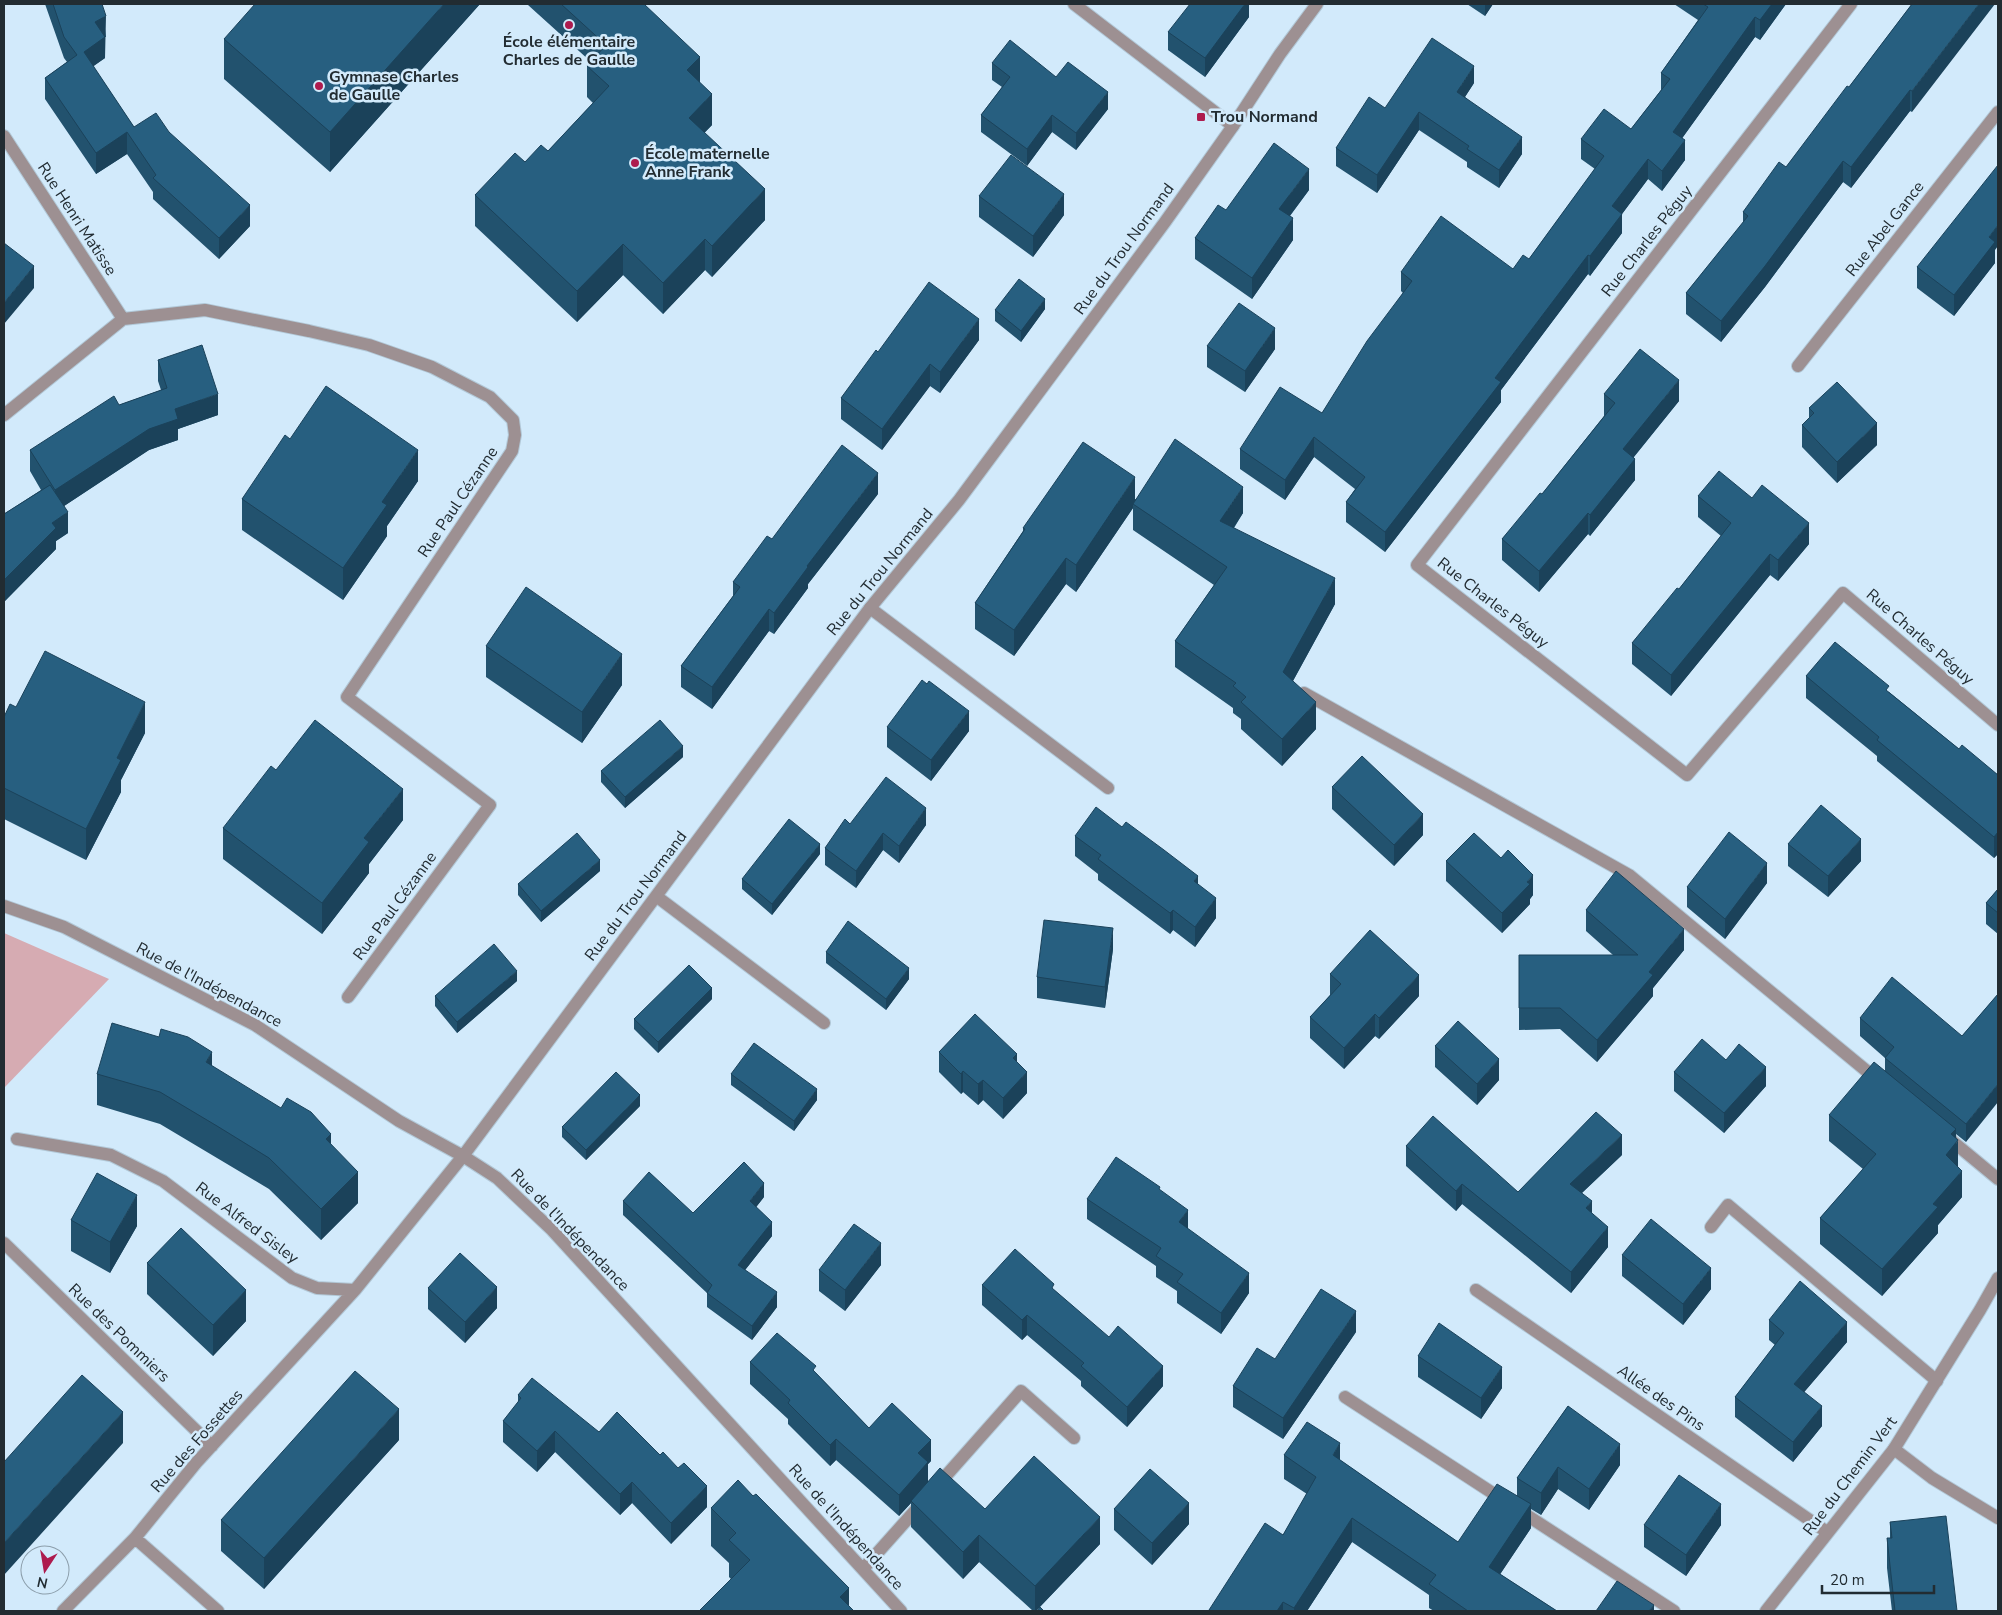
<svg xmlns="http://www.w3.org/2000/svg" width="2002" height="1615" font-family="'Nunito Sans',sans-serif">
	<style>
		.green { fill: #d6abb2 }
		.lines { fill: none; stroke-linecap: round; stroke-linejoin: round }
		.lane-casing { stroke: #b2c8d7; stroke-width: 14 }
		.street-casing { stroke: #b2c8d7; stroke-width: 14 }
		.lane { stroke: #9d9092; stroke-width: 12 }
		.street { stroke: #9d9092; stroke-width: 12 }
		.wall { fill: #22526e }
		.shaded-wall { fill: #1b425a }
		.building { fill: #275f80; stroke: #1b425a }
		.poi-dot { fill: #ad1b4e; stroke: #d2eafb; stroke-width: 2 }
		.labels { text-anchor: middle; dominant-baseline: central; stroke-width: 5; stroke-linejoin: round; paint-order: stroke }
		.poi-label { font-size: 16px; font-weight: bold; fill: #222c32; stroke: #d2eafb; text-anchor: start }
		.street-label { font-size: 16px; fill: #222c32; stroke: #d2eafb }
	</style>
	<rect width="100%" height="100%" fill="#d2eafb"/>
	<path class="green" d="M4,933L109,979L4,1088Z"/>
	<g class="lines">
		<defs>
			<path id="lane" d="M1074,4L1233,126
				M870,608L1108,788
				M1711,1227L1728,1205L1937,1381
				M1345,1397L1674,1611
				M1894,1449L1932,1478L1998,1518"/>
			<path id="street" d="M1851,4L1417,565L1687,775L1843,593L1998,725
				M4,136L123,319
				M1798,366L1998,112
				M4,415L123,319L205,310L309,331L369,345L432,367L490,397L513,420L515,435L512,451L347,697L490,805L348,997
				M1304,693L1629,875L1880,1082
				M656,896L824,1023
				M4,906L64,927L255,1025L399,1121L463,1156L497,1178L552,1230L901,1611
				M1946,1136L1998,1179
				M17,1139L111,1155L163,1181L292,1278L317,1288L355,1290L463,1156L870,608L959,500L1165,222L1233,126L1280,54L1317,4
				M4,1243L212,1446
				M1476,1290L1827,1532
				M936,1487L1021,1391L1074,1438
				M135,1538L218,1611
				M863,1569L921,1504
				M63,1611L135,1538L196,1463L355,1290
				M1766,1611L1894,1449L1980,1310L1998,1278"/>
		</defs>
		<use href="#lane" class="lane-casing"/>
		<use href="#street" class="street-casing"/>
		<use href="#lane" class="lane"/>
		<use href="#street" class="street"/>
	</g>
	<path class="wall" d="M45,4H102L106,37H105V58L93,66L134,127L169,132L250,226L219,259L153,199V192L127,154L96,174L45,99V78L67,62L64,58Z
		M480,4L330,172L224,79V39Z
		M528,4H644L700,83L712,125L704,133L765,220L712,277L705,270L663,314L623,275L577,322L475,226V195L525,162L548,151L593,103L587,97V66L590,61L528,5Z
		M1249,4V17L1205,77L1168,50V32Z
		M1467,4H1493L1485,16Z
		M1674,4H1786L1760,40L1755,37L1682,138L1685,160L1662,191L1648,179L1622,214V233L1590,276L1588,274L1501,390V402L1385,552L1346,522V502L1355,489L1314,457L1285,500L1240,469V449L1322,413L1403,293L1401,291V272L1513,269L1529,259L1595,169L1581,159V139L1631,129L1661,90V73L1698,20Z
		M1912,4V112L1910,111L1851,188L1843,182L1765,287L1721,342L1686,314V293L1743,223V212L1786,167L1849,87Z
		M992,63L1056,77L1108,109L1076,150L1052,132L1027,166L981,132V115L1002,87L992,80Z
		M1474,83L1465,97L1522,154L1499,188L1467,167V162L1419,130L1377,193L1336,166V148L1385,108Z
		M1309,190L1290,216L1293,240L1252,299L1195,259V238L1226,210Z
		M979,196L1064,215L1033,257L979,217Z
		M1995,250V263L1954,316L1917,288V267Z
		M1045,309L1021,342L995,321V310Z
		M979,340L940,393L930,386L882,450L841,419V398L878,352Z
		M1207,346L1275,349L1245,392L1207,367Z
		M158,360L218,415L178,429V440L149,450L64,506L68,533L56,541V549L4,602V514L41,490L30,471V450L119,405L161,390L158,381Z
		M1604,394L1679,401L1634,457L1635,480L1590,536L1588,534L1539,592L1502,560V539L1542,494L1604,416Z
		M1809,408L1877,445L1837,483L1802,447V425L1809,418Z
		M290,439L418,481L387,526V536L343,600L242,530V499Z
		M878,494L808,584V588L774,634L769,631L712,709L681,687V666L733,596V582L772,539Z
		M1698,496L1809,544L1778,581L1770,575L1671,696L1632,664V643L1679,589L1721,536L1698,517Z
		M1135,499L1243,513L1234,528L1335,604L1293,681L1316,729L1282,766L1241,729V719L1233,713V708L1175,667V641L1214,585L1133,530V508L1076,592L1066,584L1014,656L975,629V603L1023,531V528Z
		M486,646L622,685L582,743L486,677Z
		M1806,676L1889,692L1959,749L1998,775V854L1994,858L1877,761V756L1806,698Z
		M16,707L145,733L121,780V792L86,860L4,819V717Z
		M887,727L969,731L931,781L887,747Z
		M683,757L625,808L601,782V771Z
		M1332,787L1423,835L1394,866L1332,809Z
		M403,820L369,864V873L322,934L223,859V828Z
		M850,824L926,825L899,863L883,850L856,888L825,865V848Z
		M1075,836L1198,884L1216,918L1195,947L1173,930L1170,934L1098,880V874L1075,856Z
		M1788,844L1861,861L1828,897L1788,866Z
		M820,854L772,915L742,889V879Z
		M1446,861L1533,895L1530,899V904L1502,933L1446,881Z
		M600,871L541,922L518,895V884Z
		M1767,883L1725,939L1687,907V887Z
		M1998,889V934L1986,924V903Z
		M1586,910L1684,950L1653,988V996L1597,1062L1560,1029L1519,1030V955H1613L1586,931Z
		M1113,949L1105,1008L1037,998V977Z
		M826,952L909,979L886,1010L826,963Z
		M1330,974L1419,996L1379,1039L1375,1036L1344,1069L1310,1038V1017L1330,995Z
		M517,981L457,1033L435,1006V996Z
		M1998,994L1966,1142L1956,1134L1958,1167L1962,1197L1938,1225V1233L1882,1296L1820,1244V1218L1863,1169L1829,1141V1115L1885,1071V1058L1860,1036V1018L1962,1036Z
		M712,999L658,1053L634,1029V1019Z
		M1435,1046L1499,1080L1477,1105L1435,1067Z
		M939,1052L1017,1062L1027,1093L1003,1119L983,1100L978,1105L963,1092L961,1094L939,1072Z
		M1726,1060L1766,1086L1724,1133L1674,1091V1072Z
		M212,1066L331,1144L358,1203L321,1240L269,1189L217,1158L160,1124L97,1105V1074Z
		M731,1074L817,1100L794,1131L731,1085Z
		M640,1106L586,1160L562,1137V1127Z
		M1406,1146L1518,1192L1622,1155L1582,1193L1608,1247L1571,1293L1462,1204L1456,1211L1406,1166Z
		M1160,1190L1188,1229L1249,1293L1221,1334L1177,1303V1291L1156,1277V1266L1087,1219V1199Z
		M764,1197L756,1207L772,1236L745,1270L777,1307L752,1340L707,1307V1293L623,1215V1201L693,1213Z
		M71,1220L137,1226L110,1273L71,1251Z
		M1622,1255L1711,1289L1683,1325L1622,1276Z
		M147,1263L246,1321L213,1356L147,1294Z
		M881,1265L845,1311L819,1291V1270Z
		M982,1285L1054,1290L1163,1386L1127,1427L1081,1386V1381L1027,1335L1022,1340L982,1305Z
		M428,1288L497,1308L465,1343L428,1309Z
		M1769,1320L1847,1342L1804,1392L1822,1426L1793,1462L1735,1417V1397L1775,1345L1769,1340Z
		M1356,1332L1283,1439L1233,1407V1386L1275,1359Z
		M1418,1356L1502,1388L1481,1419L1418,1377Z
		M750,1362L816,1373L869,1428L931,1461L928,1464V1481L985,1509L1100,1544L1036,1611H1033L979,1562L963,1579L911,1527V1503L899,1516L836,1460L830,1466L788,1424V1419L750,1384Z
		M518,1395L599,1432L707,1507L671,1544L632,1503L620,1515L555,1452L537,1472L503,1442V1421L518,1403Z
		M1568,1406L1620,1465L1589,1510L1558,1489L1541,1515L1531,1509V1528L1500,1574L1557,1611H1434L1429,1608V1595L1352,1542L1307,1611H1209V1610L1283,1535L1307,1494L1284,1479V1455L1340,1460L1458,1542L1517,1496V1478Z
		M399,1440L264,1589L221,1551V1520Z
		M711,1508L849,1606L731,1579L729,1577V1563L711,1546Z
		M1114,1509L1189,1524L1152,1565L1114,1530Z
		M1890,1522L1957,1611H1892L1887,1568V1538H1890Z
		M1644,1525H1721L1686,1576L1644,1547Z"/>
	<path class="shaded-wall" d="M444,4H480L330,172V132Z
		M1245,4H1249V17L1205,77V58Z
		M1485,4H1493L1485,16Z
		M1772,4H1786L1760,40V20Z
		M1979,4H1995L1912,112V91Z
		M106,16L105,58L84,73V52L95,22Z
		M1755,17V37L1673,151V132Z
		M700,57V87L687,70Z
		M1474,66V83L1457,109V92Z
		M1910,90V111L1851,188V167Z
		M1108,92V109L1076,150V133Z
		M712,94V125L689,149V118Z
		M1419,112V130L1377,193V175Z
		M1052,115V132L1027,166V149Z
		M127,132V154L96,174V153Z
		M1522,137V154L1499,188V170Z
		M1685,140V160L1662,191V171Z
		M1648,159V179L1622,214V233L1590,276V256L1612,206Z
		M1843,161V182L1765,287L1721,342V321Z
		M1309,169V190L1279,230V209Z
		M765,189V220L712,277V246Z
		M1064,194V215L1033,257V236Z
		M250,205V226L219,259V238Z
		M1293,218V240L1252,299V278Z
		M1998,225V246L1995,250V263L1954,316V295L1989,237Z
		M705,239V270L663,314V283Z
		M623,244V275L577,322V291Z
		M1588,255V274L1501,390V402L1385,552V532L1495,378Z
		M34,266V288L4,324V303Z
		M1045,299V309L1021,342V331Z
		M979,319V340L940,393V372Z
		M1275,328V349L1245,392V371Z
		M930,364V386L882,450V429Z
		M1679,380V401L1623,470V449Z
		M218,394V415L178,429V440L149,450L55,512V490L175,409Z
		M1877,423V445L1837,483V462Z
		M1314,437V457L1285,500V480Z
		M418,450V481L387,526V536L343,600V568L382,502Z
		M1635,459V480L1590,536V515Z
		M878,473V494L808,584V588L774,634V613L807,566Z
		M1135,477V503L1133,504V508L1076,592V565Z
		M1243,487V513L1220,548V521Z
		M68,512V533L56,541V549L4,602V580L52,523Z
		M1588,513V534L1539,592V571Z
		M1809,523V544L1778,581V560Z
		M1770,554V575L1671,696V675Z
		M1066,558V584L1014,656V630Z
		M1335,578V604L1283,699V672Z
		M769,609V631L712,709V687Z
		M622,654V685L582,743V712Z
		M145,702V733L121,780V792L86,860V829L117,758Z
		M1316,702V729L1282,766V739Z
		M969,711V731L931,781V760Z
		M683,746V757L625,808V797Z
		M403,789V820L369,864V873L322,934V903L364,838Z
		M926,808V825L899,863V846Z
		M1423,814V835L1394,866V845Z
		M1998,832V854L1994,858V837Z
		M883,833V850L856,888V871Z
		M1861,839V861L1828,897V876Z
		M820,844V854L772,915V904Z
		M600,860V871L541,922V911Z
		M1767,863V883L1725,939V919Z
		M1533,875V895L1530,899V904L1502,933V913Z
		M1198,876V897L1194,881Z
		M1216,898V918L1195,947V927Z
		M1173,910V930L1170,934V913Z
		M1113,928V949L1105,1008V987Z
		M1684,929V950L1653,988V996L1597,1062V1040L1649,972Z
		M909,968V979L886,1010V999Z
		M517,971V981L457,1033V1022Z
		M1419,975V996L1379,1039V1018Z
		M712,988V999L658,1053V1042Z
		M1375,1014V1036L1344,1069V1048Z
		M212,1052V1083L206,1062Z
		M1017,1054V1075L1013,1058Z
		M1499,1059V1080L1477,1105V1084Z
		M1766,1067V1086L1724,1133V1113Z
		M963,1071V1092L961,1094V1074Z
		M1027,1072V1093L1003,1119V1098Z
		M983,1080V1100L978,1105V1084Z
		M1998,1084V1102L1966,1142V1124Z
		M817,1089V1100L794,1131V1121Z
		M640,1095V1106L586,1160V1150Z
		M1956,1129V1144L1958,1140V1167L1946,1181V1155L1951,1134Z
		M331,1134V1165L326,1139Z
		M1622,1135V1155L1570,1204V1184Z
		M1962,1171V1197L1938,1225V1233L1882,1296V1269L1933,1204Z
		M358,1172V1203L321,1240V1209Z
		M764,1183V1197L750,1215V1201Z
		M1462,1184V1204L1456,1211V1191Z
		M137,1195V1226L110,1273V1242Z
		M1592,1201V1221L1586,1208Z
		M1188,1210V1230L1179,1222Z
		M772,1222V1236L738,1279V1265Z
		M1608,1227V1247L1571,1293V1272Z
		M881,1243V1265L845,1311V1290Z
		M1711,1268V1289L1683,1325V1304Z
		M1249,1273V1293L1221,1334V1313Z
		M497,1287V1308L465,1343V1322Z
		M246,1290V1321L213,1356V1325Z
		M777,1292V1307L752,1340V1326Z
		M1356,1311V1332L1283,1439V1418Z
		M1027,1315V1335L1022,1340V1320Z
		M1847,1322V1342L1794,1404V1384Z
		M1163,1366V1386L1127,1427V1407Z
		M1502,1367V1388L1481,1419V1398Z
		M1822,1406V1426L1793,1462V1442Z
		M399,1409V1440L264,1589V1558Z
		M123,1412V1443L4,1575V1543Z
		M555,1431V1452L537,1472V1451Z
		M836,1439V1460L830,1466V1445Z
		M931,1440V1461L928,1464V1483L911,1501V1503L899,1516V1495L918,1453Z
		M1340,1443V1467L1333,1455Z
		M1620,1444V1465L1589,1510V1489Z
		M1558,1467V1489L1541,1515V1493Z
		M632,1482V1503L620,1515V1494Z
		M707,1486V1507L671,1544V1523Z
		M1189,1503V1524L1152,1565V1543Z
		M1531,1504V1528L1489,1591V1567Z
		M1721,1504V1525L1686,1576V1555Z
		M1100,1517V1544L1036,1611H1035V1586Z
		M1352,1518V1542L1307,1611H1294V1608Z
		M979,1535V1562L963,1579V1552Z
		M849,1588V1611L840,1597Z
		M1283,1602V1611H1277Z
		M1654,1605V1611H1649Z"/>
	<path class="building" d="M53,4H102L106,16L95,22L105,37L84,52L134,127L156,113L169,132L250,205L219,238L153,178L156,175L127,132L96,153L45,78L77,55L64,37Z
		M255,4H444L330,132L224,39Z
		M561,4H644L700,57L687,70L712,94L689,118L765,189L712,246L705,239L663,283L623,244L577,291L475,195L515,153L525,162L541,145L548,151L609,86L587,66L606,45Z
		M1190,4H1245L1205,58L1168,32Z
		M1703,4H1772L1760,20L1755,17L1673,132L1685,140L1662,171L1648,159L1612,206L1622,214L1590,256L1588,255L1495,378L1501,382L1385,532L1346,502L1365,477L1314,437L1285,480L1240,449L1280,387L1322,413L1367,341L1412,281L1401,272L1441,216L1513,269L1523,255L1529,259L1604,156L1581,139L1604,109L1631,129L1670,79L1661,73L1708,7Z
		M1912,4H1979L1912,91L1910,90L1851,167L1843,161L1765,266L1721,321L1686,293L1748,216L1743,212L1779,162L1786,167L1847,86L1849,87Z
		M1432,38L1474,66L1457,92L1522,137L1499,170L1467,149L1469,146L1419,112L1377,175L1336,148L1369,97L1385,108Z
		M1010,40L1056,77L1068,62L1108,92L1076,133L1052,115L1027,149L981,115L1010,77L992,63Z
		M1274,143L1309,169L1279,209L1293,218L1252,278L1195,238L1218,205L1226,210Z
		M1011,155L1064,194L1033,236L979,196Z
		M1998,165V225L1989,237L1995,242L1954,295L1917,267Z
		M4,243L34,266L4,303Z
		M1019,279L1045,299L1021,331L995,310Z
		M929,282L979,319L940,372L930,364L882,429L841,398L876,350L878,352Z
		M1239,303L1275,328L1245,371L1207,346Z
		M202,345L218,394L175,409L178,419L149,429L55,490L30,450L114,396L119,405L167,388L158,360Z
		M1640,349L1679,380L1623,449L1635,459L1590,515L1588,513L1539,571L1502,539L1540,493L1542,494L1615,403L1604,394Z
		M1837,382L1877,423L1837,462L1802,425L1814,413L1809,408Z
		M326,386L418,450L382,502L387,505L343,568L242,499L285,435L290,439Z
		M1175,439L1243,487L1220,521L1335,578L1283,672L1316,702L1282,739L1241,702L1246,697L1233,686L1236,683L1175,641L1227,567L1133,504Z
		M1083,442L1135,477L1076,565L1066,558L1014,630L975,603L1025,529L1023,528Z
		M842,445L878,473L807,566L808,567L774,613L769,609L712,687L681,666L740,587L733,582L767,536L772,539Z
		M1719,471L1752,498L1762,485L1809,523L1778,560L1770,554L1671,675L1632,643L1677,588L1679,589L1731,523L1698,496Z
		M50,485L68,512L52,523L56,528L4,580V514Z
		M526,587L622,654L582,712L486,646Z
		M1835,642L1889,686L1886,690L1959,749L1962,745L1998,775V832L1994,837L1877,740L1879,737L1806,676Z
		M45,651L145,702L117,758L121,760L86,829L4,788V717L10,704L16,707Z
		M922,680L927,684L929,681L969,711L931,760L887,727Z
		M315,720L403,789L364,838L369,842L322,903L223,828L271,766L276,770Z
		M660,720L683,746L625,797L601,771Z
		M1362,756L1423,814L1394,845L1332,787Z
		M886,777L926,808L899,846L883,833L856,871L825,848L845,819L850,824Z
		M1821,805L1861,839L1828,876L1788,844Z
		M1096,807L1122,827L1126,822L1164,850L1198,876L1194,881L1216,898L1195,927L1173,910L1170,913L1135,887L1098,859L1101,855L1075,836Z
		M789,819L820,844L772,904L742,879Z
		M1729,832L1767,863L1725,919L1687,887Z
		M577,833L600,860L541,911L518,884Z
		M1474,833L1501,858L1508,850L1533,875L1527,882L1530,884L1502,913L1446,861Z
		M1616,871L1684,929L1649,972L1653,975L1597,1040L1560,1008H1519V955H1638L1586,910Z
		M1998,889V913L1986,903Z
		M1044,920L1113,928L1105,987L1037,977Z
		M848,921L909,968L886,999L826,952Z
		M1370,930L1419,975L1379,1018L1375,1014L1344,1048L1310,1017L1341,984L1330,974Z
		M494,944L517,971L457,1022L435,996Z
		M689,965L712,988L658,1042L634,1019Z
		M1892,977L1962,1036L1998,994V1084L1966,1124L1885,1058L1894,1047L1860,1018Z
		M975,1014L1017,1054L1013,1058L1027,1072L1003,1098L983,1080L978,1084L963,1071L961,1074L939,1052Z
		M1458,1021L1499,1059L1477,1084L1435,1046Z
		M112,1023L159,1037L161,1029L188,1037L212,1052L206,1062L281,1108L287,1098L311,1112L331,1134L326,1139L358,1172L321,1209L269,1158L217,1126L160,1092L97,1074Z
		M1702,1039L1726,1060L1739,1044L1766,1067L1724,1113L1674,1072Z
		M754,1043L817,1089L794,1121L731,1074Z
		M1874,1062L1956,1129L1951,1134L1958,1140L1946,1155L1962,1171L1933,1204L1938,1207L1882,1269L1820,1218L1876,1154L1829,1115Z
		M616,1072L640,1095L586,1150L562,1127Z
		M1596,1112L1622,1135L1570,1184L1592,1201L1586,1208L1608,1227L1571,1272L1462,1184L1456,1191L1406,1146L1433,1116L1518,1192Z
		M1116,1157L1160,1187L1159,1189L1188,1210L1179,1222L1249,1273L1221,1313L1177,1282L1183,1274L1156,1256L1161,1248L1087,1199Z
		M744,1162L764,1183L750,1201L772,1222L738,1265L777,1292L752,1326L707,1293L712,1285L623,1201L649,1172L693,1213Z
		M97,1173L137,1195L110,1242L71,1220Z
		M1651,1219L1711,1268L1683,1304L1622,1255Z
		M854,1224L881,1243L845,1290L819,1270Z
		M181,1228L246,1290L213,1325L147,1263Z
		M1015,1249L1054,1284L1052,1288L1109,1337L1118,1326L1163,1366L1127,1407L1081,1366L1084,1363L1027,1315L1022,1320L982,1285Z
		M460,1253L497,1287L465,1322L428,1288Z
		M1800,1281L1847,1322L1794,1384L1822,1406L1793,1442L1735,1397L1784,1333L1769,1320Z
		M1321,1289L1356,1311L1283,1418L1233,1386L1257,1348L1275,1359Z
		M1439,1323L1502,1367L1481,1398L1418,1356Z
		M777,1333L816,1366L813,1370L869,1428L892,1403L931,1440L918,1453L928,1462L899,1495L836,1439L830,1445L788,1403L790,1400L750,1362Z
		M355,1371L399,1409L264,1558L221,1520Z
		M82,1375L123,1412L4,1543V1462Z
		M532,1378L599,1432L617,1412L660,1455L663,1452L678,1468L684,1463L707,1486L671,1523L632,1482L620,1494L555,1431L537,1451L503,1421L521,1398L518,1395Z
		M1568,1406L1620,1444L1589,1489L1558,1467L1541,1493L1517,1478Z
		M1307,1422L1340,1443L1333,1455L1458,1542L1497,1484L1531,1504L1489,1567L1557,1611H1468L1429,1584L1436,1575L1352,1518L1294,1608L1283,1602L1277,1611H1211L1209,1610L1265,1523L1283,1535L1316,1477L1284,1455Z
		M1034,1456L1100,1517L1035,1586L979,1535L963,1552L911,1501L940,1468L985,1509Z
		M1150,1469L1189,1503L1152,1543L1114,1509Z
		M1679,1475L1721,1504L1686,1555L1644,1525Z
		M738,1480L753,1496L756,1494L849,1588L840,1597L854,1611H699L750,1560L729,1540L736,1533L711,1508Z
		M1946,1516L1957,1611H1895L1887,1538H1892L1890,1522Z
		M1617,1581L1654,1605L1649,1611H1596Z
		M1040,1607L1044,1611H1037Z"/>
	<g class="poi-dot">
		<circle cx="569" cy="25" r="5"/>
		<circle cx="319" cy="86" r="5"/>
		<rect x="1196" y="112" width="10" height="10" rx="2.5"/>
		<circle cx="635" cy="163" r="5"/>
	</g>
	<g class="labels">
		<g class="poi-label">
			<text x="569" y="42" text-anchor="middle">École élémentaire<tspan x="569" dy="18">Charles de Gaulle</tspan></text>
			<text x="329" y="77">Gymnase Charles<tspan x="329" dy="18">de Gaulle</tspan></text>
			<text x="1211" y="117">Trou Normand</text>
			<text x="645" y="154">École maternelle<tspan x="645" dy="18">Anne Frank</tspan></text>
		</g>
		<g class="street-label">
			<text transform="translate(77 219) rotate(57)">Rue Henri Matisse</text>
			<text transform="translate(1885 229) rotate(-52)">Rue Abel Gance</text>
			<text transform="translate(1647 241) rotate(-52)">Rue Charles Péguy</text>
			<text transform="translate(1124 249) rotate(-54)">Rue du Trou Normand</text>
			<text transform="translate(458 502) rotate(-56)">Rue Paul Cézanne</text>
			<text transform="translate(880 572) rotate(-51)">Rue du Trou Normand</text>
			<text transform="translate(1493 603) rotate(38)">Rue Charles Péguy</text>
			<text transform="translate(1920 637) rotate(41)">Rue Charles Péguy</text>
			<text transform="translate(636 896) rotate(-53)">Rue du Trou Normand</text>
			<text transform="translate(395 906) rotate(-54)">Rue Paul Cézanne</text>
			<text transform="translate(209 985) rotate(28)">Rue de l'Indépendance</text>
			<text transform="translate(247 1223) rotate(37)">Rue Alfred Sisley</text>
			<text transform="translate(570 1230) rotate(46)">Rue de l'Indépendance</text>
			<text transform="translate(119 1333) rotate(44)">Rue des Pommiers</text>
			<text transform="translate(1661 1398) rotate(35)">Allée des Pins</text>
			<text transform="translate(197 1441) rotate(-49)">Rue des Fossettes</text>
			<text transform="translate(1850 1476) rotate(-53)">Rue du Chemin Vert</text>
			<text transform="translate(846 1527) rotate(48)">Rue de l'Indépendance</text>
		</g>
	</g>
	<rect width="2002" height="1615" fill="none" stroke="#222c32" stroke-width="10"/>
	<g transform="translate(45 1570) rotate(192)"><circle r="24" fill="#d2eafb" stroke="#8c9eab"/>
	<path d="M0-4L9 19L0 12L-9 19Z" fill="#ad1b4e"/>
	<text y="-8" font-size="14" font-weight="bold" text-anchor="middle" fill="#222c32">N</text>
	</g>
	<path d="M1822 1585v8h112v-8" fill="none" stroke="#222c32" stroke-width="2.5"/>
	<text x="1830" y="1585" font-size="15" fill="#222c32" stroke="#d2eafb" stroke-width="4" paint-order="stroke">20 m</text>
</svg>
